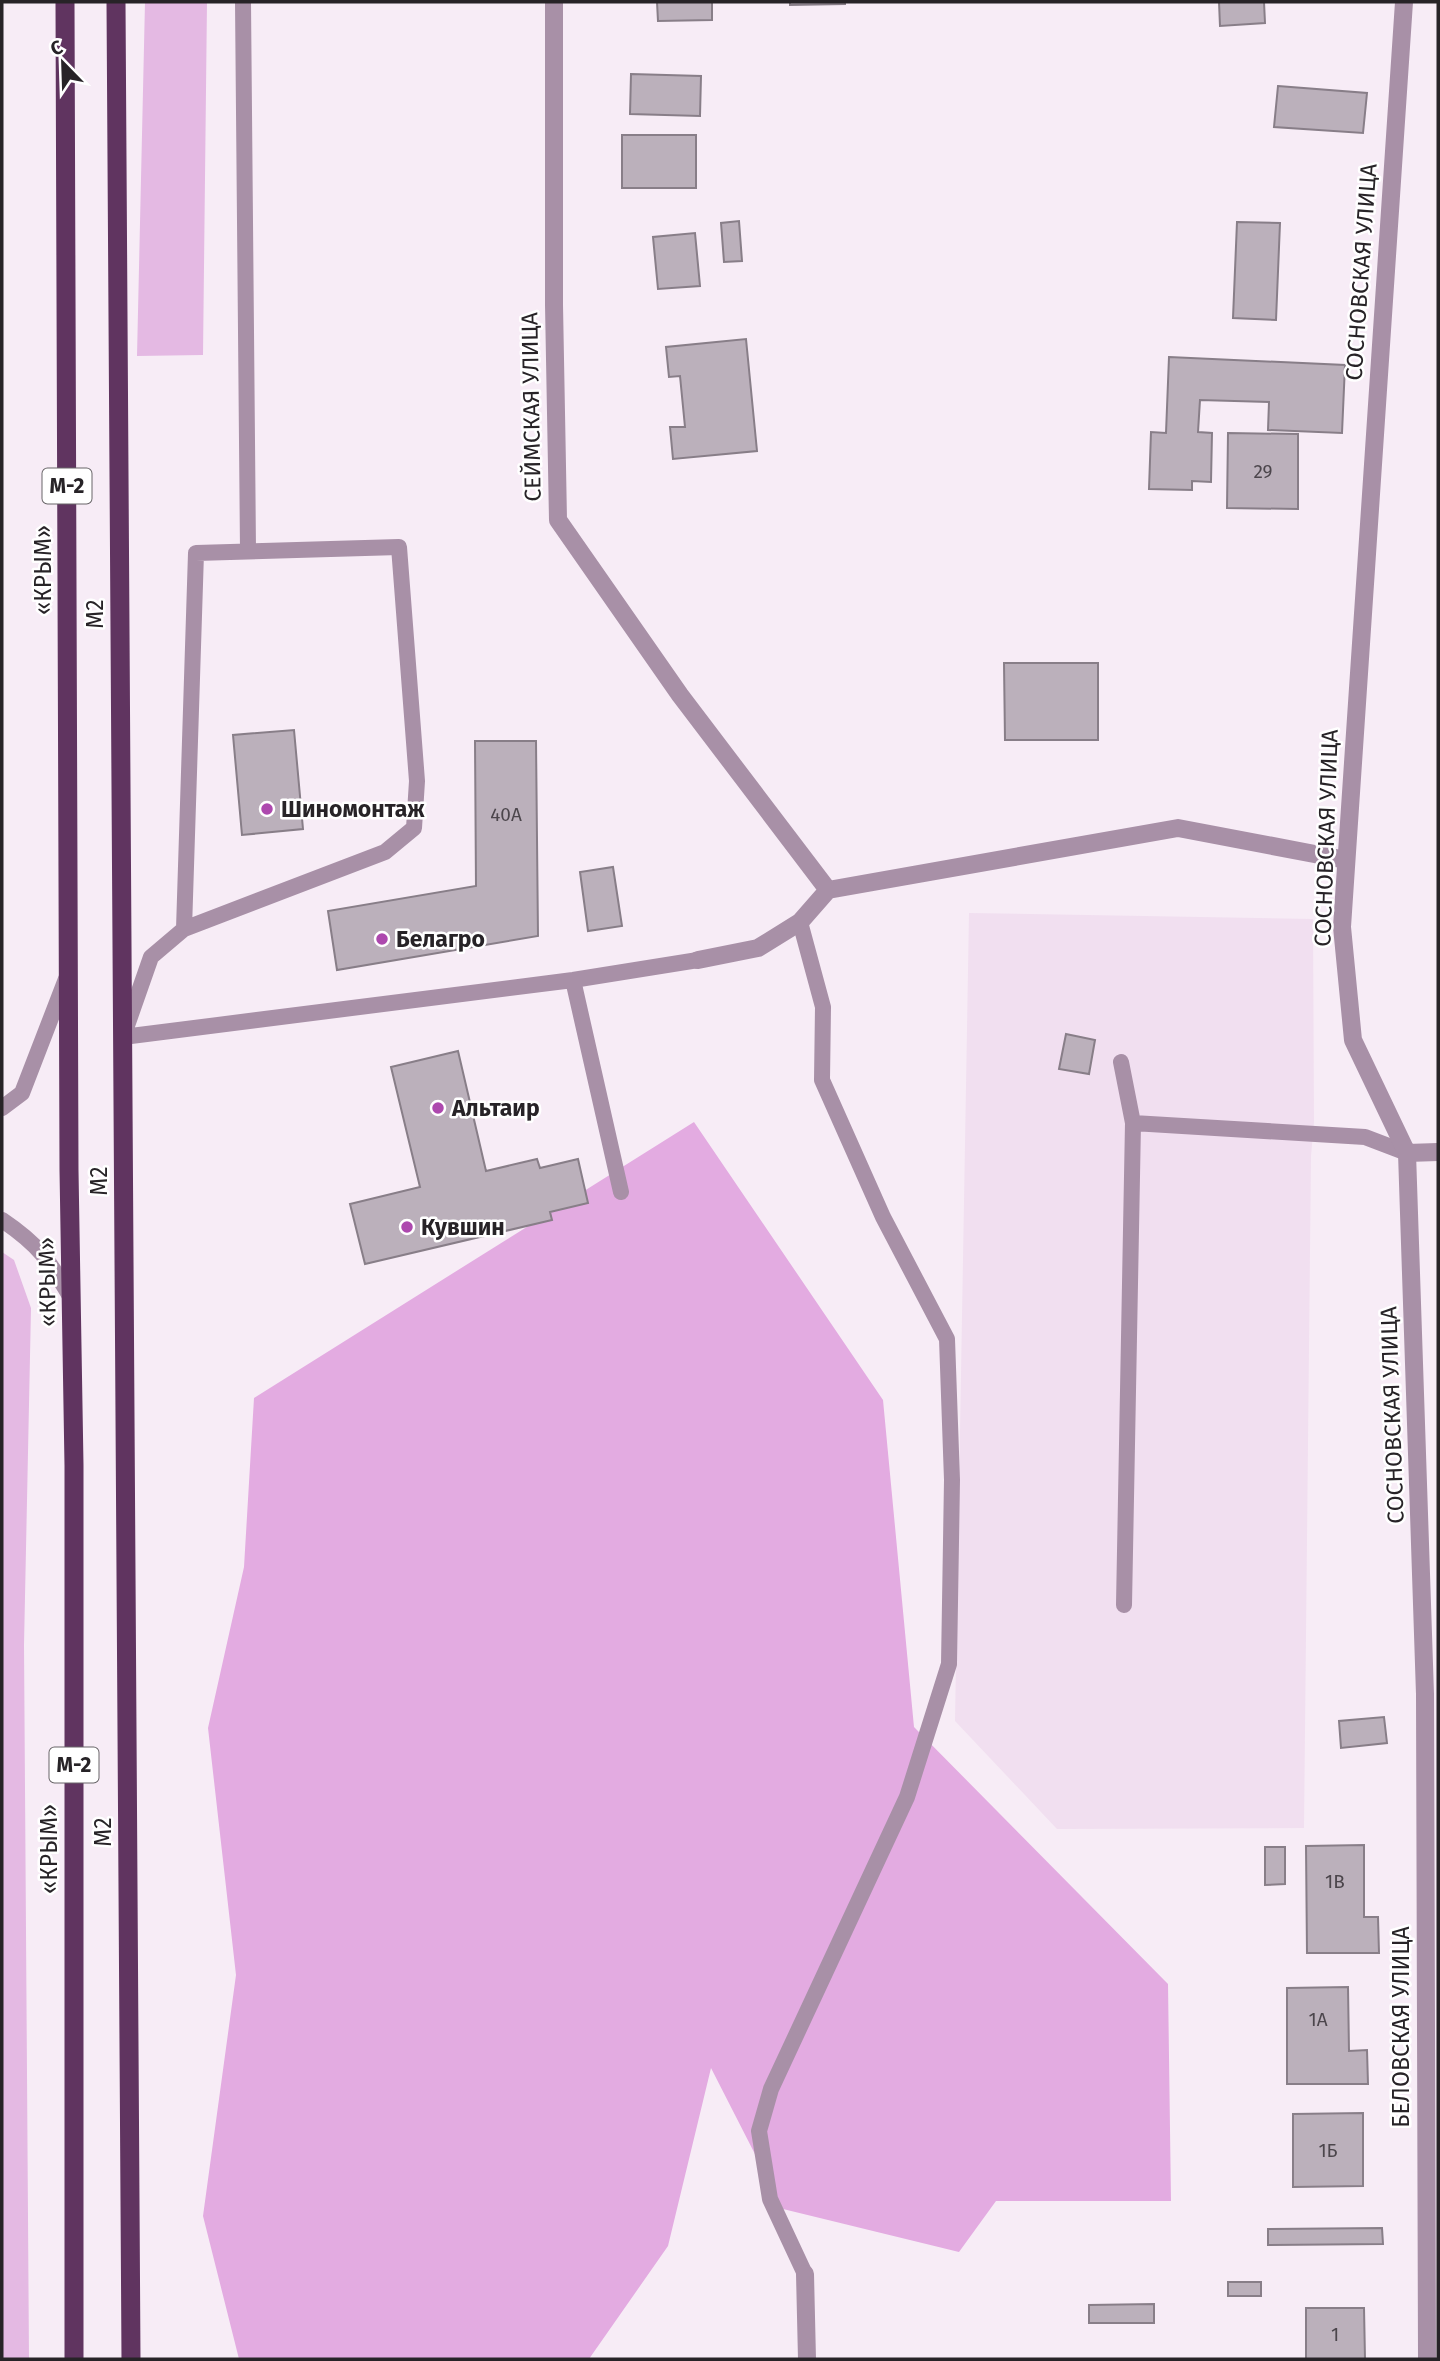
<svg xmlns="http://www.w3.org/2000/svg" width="1440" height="2361" font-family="'Fira Sans',sans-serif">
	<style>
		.built { fill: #f1dff0 }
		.green { fill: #e4b9e3 }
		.forest { fill: #e3abe1 }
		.building { fill: #bbb0bb; stroke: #887e88; stroke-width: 2 }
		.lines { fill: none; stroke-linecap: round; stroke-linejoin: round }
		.service { stroke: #a890a7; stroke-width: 16 }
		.minor { stroke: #a890a7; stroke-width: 18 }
		.trunk { stroke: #603460; stroke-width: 19 }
		.poi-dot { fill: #ad48ae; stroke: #fff; stroke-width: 2.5 }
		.labels { text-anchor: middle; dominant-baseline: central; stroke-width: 5; stroke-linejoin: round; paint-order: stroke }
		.number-label { font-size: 19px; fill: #4c464c }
		.shield { fill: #fff; stroke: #686568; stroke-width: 2 }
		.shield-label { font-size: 21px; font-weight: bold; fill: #272327 }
		.street-label { font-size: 23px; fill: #272327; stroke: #fff }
		.poi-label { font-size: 23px; font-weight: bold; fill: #272327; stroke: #fff; text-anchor: start }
	</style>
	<rect width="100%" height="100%" fill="#f7ecf6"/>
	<path class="built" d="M969,913L1313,919L1314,1122L1311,1156L1304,1828L1057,1829L955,1721Z"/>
	<path class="green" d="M145,2H207L203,355L137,356Z
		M2,1252L14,1260L31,1308L24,1645L29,2359H2Z"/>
	<path class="forest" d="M694,1122L883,1400L914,1727L1168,1984L1171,2201H996L959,2252L783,2209L711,2068L668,2246L589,2359H239L203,2216L236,1975L208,1728L244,1567L254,1398Z"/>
	<path class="building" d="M657,2H712V20L658,21Z
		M790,2H845V4L790,5Z
		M1219,2H1264L1265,23L1220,26Z
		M631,74L701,76L700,116L630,114Z
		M1278,86L1367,93L1363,133L1274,127Z
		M622,135H696V188H622Z
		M739,221L742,261L724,262L721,223Z
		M1237,222L1280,223L1276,320L1233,318Z
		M695,233L700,286L658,289L653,237Z
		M746,339L757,451L673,459L670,427H685L680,376L669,377L666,347Z
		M1169,357L1345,365L1342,433L1268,430L1269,402L1200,400L1198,432L1212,433L1211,482L1192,481V490L1149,489L1151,432L1166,433Z
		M1228,433L1298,434V509L1227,508Z
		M1004,663H1098V740H1005Z
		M294,730L303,829L242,835L233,735Z
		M475,741H536L538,936L337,970L328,911L476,886Z
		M613,867L622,926L588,931L580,872Z
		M1066,1034L1095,1040L1089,1074L1059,1069Z
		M458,1051L486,1171L537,1159L540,1168L578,1159L588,1203L550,1212L552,1220L365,1264L350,1204L420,1187L391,1067Z
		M1384,1717L1387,1743L1341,1748L1339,1721Z
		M1364,1845V1917H1378L1379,1953H1307L1306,1846Z
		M1265,1847H1285V1884L1265,1885Z
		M1348,1987L1349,2051L1367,2050L1368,2084H1287V1988Z
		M1363,2113V2186L1293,2187V2114Z
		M1382,2228L1383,2244L1268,2245V2229Z
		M1228,2282H1261V2296H1228Z
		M1154,2304V2323H1089V2305Z
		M1306,2308H1364L1365,2359H1306Z"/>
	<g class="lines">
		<path class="service" d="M243,2L248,551
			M800,922L823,1007L822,1080L883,1217L947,1339L952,1480L949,1664L907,1797L771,2089L759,2131L770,2199L805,2274
			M184,929L196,553L399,547L417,781L414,828L385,852L184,929L151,957L123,1037L573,980L698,960
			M573,980L621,1192
			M1121,1062L1133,1123L1124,1605
			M2,1108L22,1093L66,979
			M1133,1123L1365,1137L1407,1153
			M2,1220C39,1245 49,1260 71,1298"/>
		<path class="minor" d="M554,2V305L558,520L680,695L828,890
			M1404,2L1342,927L1353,1040L1407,1153L1425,1694L1427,2359
			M698,960L758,948L800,922L828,890L1178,828L1346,860
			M1407,1153L1438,1152
			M805,2274L807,2359"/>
		<path class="trunk" d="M65,2L69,1170L74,1465V2359
			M116,2L131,2359"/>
	</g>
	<g class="poi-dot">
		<circle cx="267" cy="809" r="7"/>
		<circle cx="382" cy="939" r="7"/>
		<circle cx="438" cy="1108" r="7"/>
		<circle cx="407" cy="1227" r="7"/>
	</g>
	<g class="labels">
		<g class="number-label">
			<text x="1263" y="471">29</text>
			<text x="506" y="814">40А</text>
			<text x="1335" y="1881">1В</text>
			<text x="1318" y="2019">1А</text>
			<text x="1328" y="2150">1Б</text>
			<text x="1335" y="2334">1</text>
		</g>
		<g class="shield">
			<rect x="42.5" y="468.5" width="49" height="35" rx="5"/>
			<rect x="49.5" y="1747.5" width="49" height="35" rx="5"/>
		</g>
		<g class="shield-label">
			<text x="67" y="486">М-2</text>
			<text x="74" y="1765">М-2</text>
		</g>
		<g class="street-label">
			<text transform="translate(1361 272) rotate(-86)">СОСНОВСКАЯ УЛИЦА</text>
			<text transform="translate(531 407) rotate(-91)">СЕЙМСКАЯ УЛИЦА</text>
			<text transform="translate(43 570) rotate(-90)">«КРЫМ»</text>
			<text transform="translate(95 614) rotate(-90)">М2</text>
			<text transform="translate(1326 838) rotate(-88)">СОСНОВСКАЯ УЛИЦА</text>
			<text transform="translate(99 1181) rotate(-90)">М2</text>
			<text transform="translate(47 1282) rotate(-91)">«КРЫМ»</text>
			<text transform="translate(1392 1415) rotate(-92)">СОСНОВСКАЯ УЛИЦА</text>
			<text transform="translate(103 1832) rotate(-90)">М2</text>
			<text transform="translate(49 1849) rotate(-90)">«КРЫМ»</text>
			<text transform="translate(1401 2027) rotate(-90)">БЕЛОВСКАЯ УЛИЦА</text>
		</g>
		<g class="poi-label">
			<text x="281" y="809">Шиномонтаж</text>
			<text x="396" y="939">Белагро</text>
			<text x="452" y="1108">Альтаир</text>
			<text x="421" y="1227">Кувшин</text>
		</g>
	</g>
	<rect width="1440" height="2361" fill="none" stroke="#272327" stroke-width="7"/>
	<g transform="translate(63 63) rotate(337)" stroke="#ffffff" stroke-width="5" paint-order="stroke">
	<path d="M0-5L12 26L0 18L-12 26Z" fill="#272327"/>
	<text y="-10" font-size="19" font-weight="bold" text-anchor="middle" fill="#272327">С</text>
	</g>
</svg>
